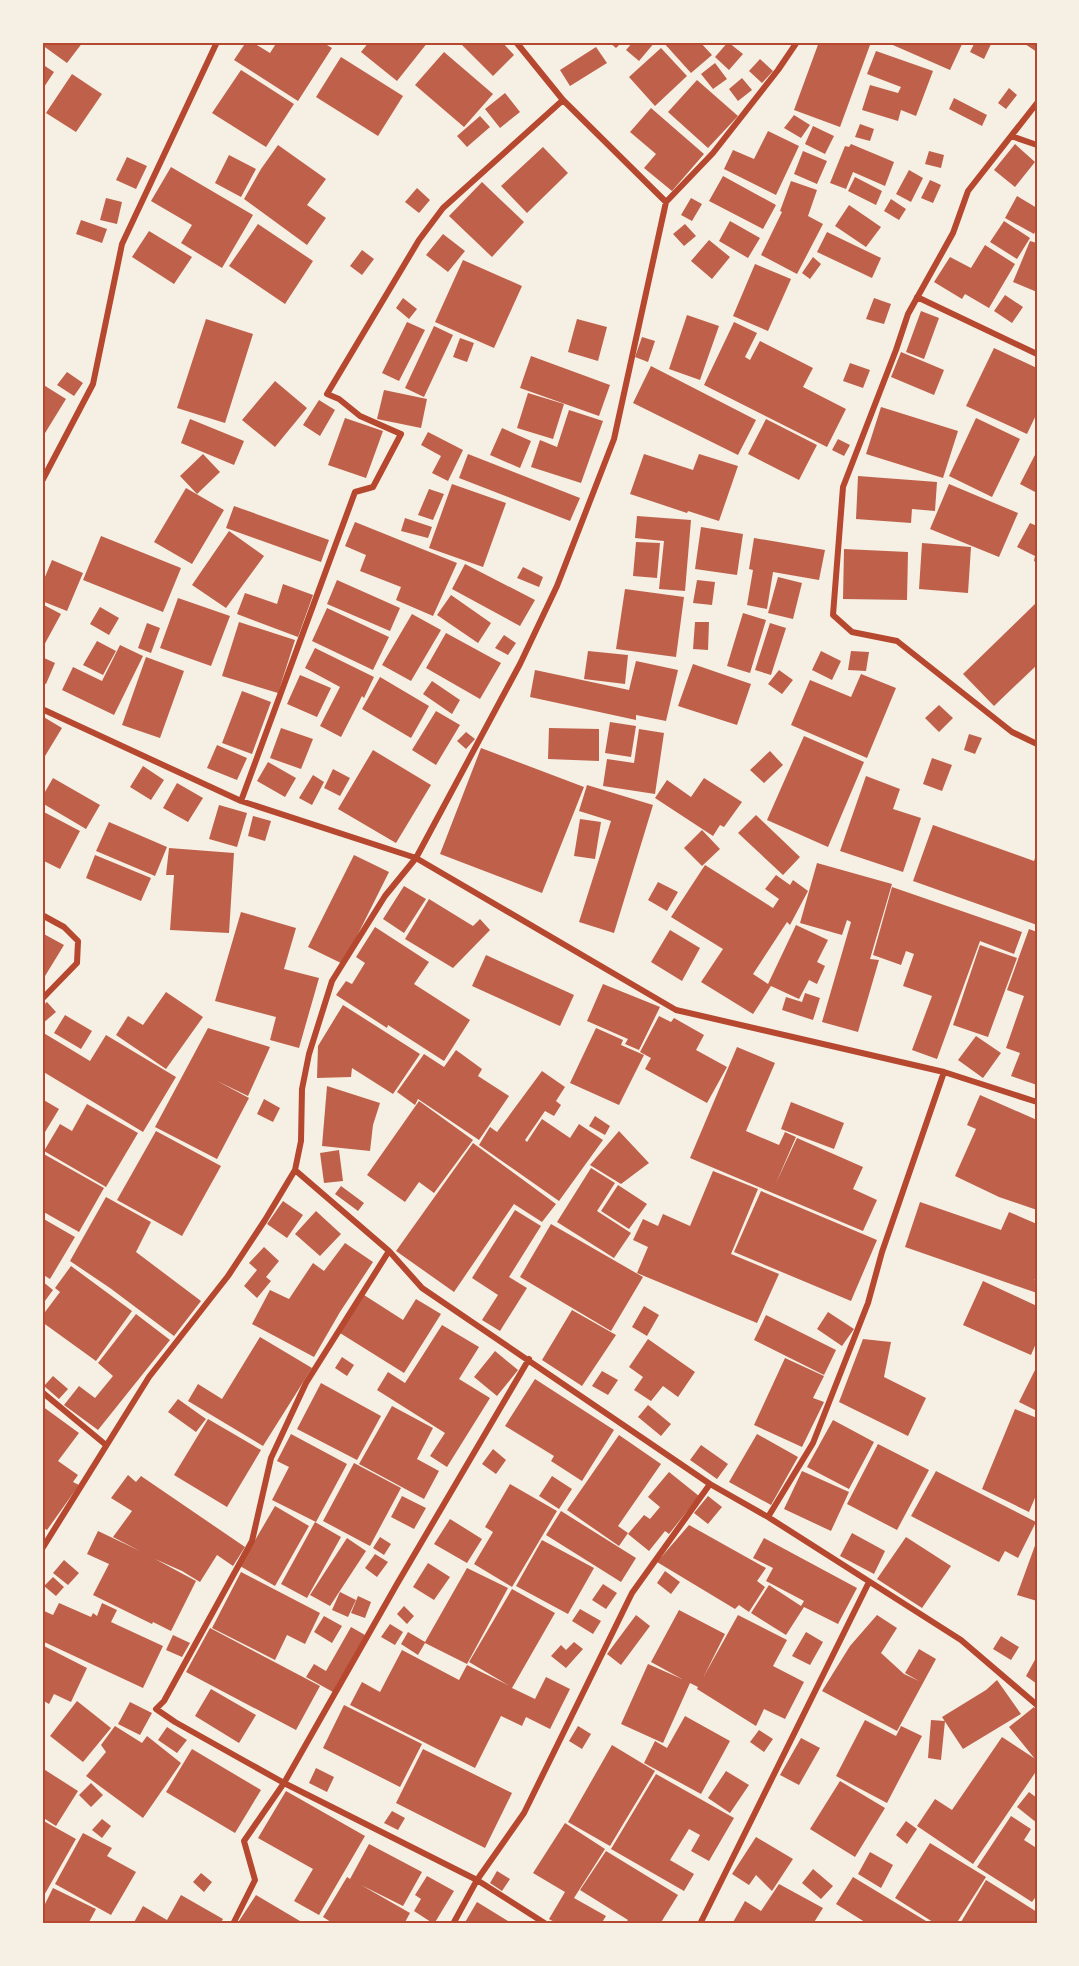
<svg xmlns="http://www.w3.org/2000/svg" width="1079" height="1966" font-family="'Open Sans',sans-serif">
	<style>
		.building { fill: #bf614a }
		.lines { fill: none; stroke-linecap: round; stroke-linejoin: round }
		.minor { stroke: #b5482f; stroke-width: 6 }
		.neatline { fill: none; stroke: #b5482f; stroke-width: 2 }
	</style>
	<rect width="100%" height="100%" fill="#f6efe4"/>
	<path class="building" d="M42,42H83L67,63L42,45Z
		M246,42H252L270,53L277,42H322L332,48L298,101L234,60Z
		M369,42H428L397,81L361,52Z
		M463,42H502L514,55L493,76L461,44Z
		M609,42H622L616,48Z
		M633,42H655L639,61L626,50Z
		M663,42H700L712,55L691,73Z
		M728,42L743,54L729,70L715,57Z
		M819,42H860L870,45L840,127L794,110Z
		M886,42H963L950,70Z
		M975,42H992L984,59L970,52Z
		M1022,42H1037V52Z
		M596,47L607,63L570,86L560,70Z
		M661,48L687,76L655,106L629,77Z
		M876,51L933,71L916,116L901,110L898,121L862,110L870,85L898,93L901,87L867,74Z
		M444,52L493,94L464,127L415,85Z
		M341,57L403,96L378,136L316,97Z
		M760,59L773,71L762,83L749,71Z
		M715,63L727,79L713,89L701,74Z
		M42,64L54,72L42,90Z
		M241,70L294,104L266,147L212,113Z
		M72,74L102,94L76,132L46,113Z
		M742,78L752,90L738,101L729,89Z
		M697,80L738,116L708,148L668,112Z
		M1009,88L1017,95L1006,109L998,103Z
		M505,93L520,112L500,128L485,109Z
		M954,98L987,115L982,126L949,109Z
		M651,108L704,154L672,191L644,168L656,154L630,132Z
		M794,115L810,125L801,138L784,128Z
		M480,116L490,127L467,147L457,136Z
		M860,124L874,129L870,141L855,137Z
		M813,126L834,136L825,154L805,144Z
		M768,131L799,146L776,195L724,169L733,150L754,159Z
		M851,144L894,162L885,186L853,172L846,189L830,183L845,146L849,147Z
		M1015,144L1035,162L1015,187L994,170Z
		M278,145L326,179L307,205L326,218L307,245L244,199L261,169Z
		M543,147L568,173L527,213L501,186Z
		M803,151L827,161L817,184L794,174Z
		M929,151L944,155L941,168L925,164Z
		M229,155L256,169L241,197L215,183Z
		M127,157L147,166L136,189L116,180Z
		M171,167L253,215L222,268L181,243L192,225L151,201Z
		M909,170L923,178L911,202L896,194Z
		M723,176L776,205L763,229L709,201Z
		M855,177L882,191L876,205L848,191Z
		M930,180L941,185L933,203L921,198Z
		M791,181L817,190L808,216L823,224L797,274L761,255L782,212L780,211Z
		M482,182L524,222L492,257L449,216Z
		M417,188L430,200L419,213L405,202Z
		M1017,196L1037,208V228L1034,234L1005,218Z
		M106,198L122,202L117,224L100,220Z
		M691,198L702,204L692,221L681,215Z
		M891,199L906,209L899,220L884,211Z
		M849,205L881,227L866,247L835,226Z
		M81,220L107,229L102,243L76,234Z
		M730,221L760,238L748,258L719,241Z
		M1004,221L1030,238L1017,259L990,242Z
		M258,224L313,261L285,304L229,266Z
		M685,224L696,236L684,246L673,234Z
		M149,231L192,257L174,284L132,257Z
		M827,232L881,258L872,278L817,252Z
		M443,234L465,251L448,272L426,255Z
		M709,240L730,257L712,279L691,261Z
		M1030,241L1037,243V292L1013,282Z
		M985,245L1015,264L989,308L965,294L962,299L934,282L950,257L971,268Z
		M362,250L374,259L362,275L350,266Z
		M813,257L821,264L810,279L802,273Z
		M463,260L522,286L494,348L435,322Z
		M755,264L791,279L768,331L733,316Z
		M1005,295L1023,307L1012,323L994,311Z
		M403,298L417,309L409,319L396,308Z
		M874,298L891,304L884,324L866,319Z
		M921,311L939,318L924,359L906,352Z
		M687,315L719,326L700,380L669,369Z
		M206,319L253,334L225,423L177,408Z
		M577,319L607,327L598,361L568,352Z
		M407,322L425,330L399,381L382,373Z
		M734,322L757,333L745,357L750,360L760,341L813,368L803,387L846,409L827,447L704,385Z
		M434,326L453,335L424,397L405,388Z
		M642,337L655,341L648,362L635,357Z
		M460,338L474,343L467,362L453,357Z
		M994,348L1037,368V413L1027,434L966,406Z
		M901,352L944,370L934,395L891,377Z
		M531,356L610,385L599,416L520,388Z
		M850,363L870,370L863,388L843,381Z
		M651,366L756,420L738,455L633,403Z
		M67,372L83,383L74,396L57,385Z
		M275,381L307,408L275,447L242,420Z
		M42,384L66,399L42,438Z
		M384,390L427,399L421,428L377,419Z
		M528,393L564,404L553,439L517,428Z
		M319,400L335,410L320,436L303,425Z
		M881,407L958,431L943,478L866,454Z
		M569,410L603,421L581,483L531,467L540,440L557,447Z
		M345,418L383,431L366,478L328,465Z
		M976,418L1020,439L992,497L949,476Z
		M190,419L244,441L234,465L181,443Z
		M766,419L817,445L799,480L748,454Z
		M502,428L531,441L520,468L490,455Z
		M428,432L463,450L448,481L432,473L441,456L421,445Z
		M838,439L850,445L844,456L832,450Z
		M1037,451V493L1020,484Z
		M203,454L220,472L197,494L180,476Z
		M468,454L580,498L570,521L459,478Z
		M644,454L693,470L699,454L738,466L719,521L688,511L687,513L630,494Z
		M858,476L937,482L935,511L912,509L911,523L856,519Z
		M452,484L506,503L483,567L429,548Z
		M949,484L1018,513L999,557L930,529Z
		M186,488L224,510L192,564L154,542Z
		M429,489L444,494L433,520L418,515Z
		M234,506L329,540L321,562L226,528Z
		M637,516L691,520L685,591L659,589L664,541L635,538Z
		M405,518L432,527L428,538L401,531Z
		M355,522L457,563L433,616L396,600L401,587L360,571L366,555L345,546Z
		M1030,523L1037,526V563L1034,561L1035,556L1017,547Z
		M701,527L743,534L737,575L695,569Z
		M229,531L264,556L226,608L192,585Z
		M101,536L181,568L163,612L83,580Z
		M754,538L825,550L819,580L773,572L767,609L747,605L753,570L749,569Z
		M636,542L660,543L657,578L633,576Z
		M922,543L971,547L968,593L919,589Z
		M844,549L908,552L907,600L843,599Z
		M52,560L83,573L67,611L42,601V584Z
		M465,564L535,600L520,626L452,589Z
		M523,567L543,577L539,587L517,578Z
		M778,577L802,583L793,619L768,613Z
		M337,580L400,608L390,631L327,604Z
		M697,580L715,582L712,605L693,603Z
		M283,584L313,595L298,637L237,614L245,593L277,604Z
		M625,589L684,597L676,657L616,649Z
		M451,595L491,623L478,643L437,615Z
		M178,598L230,616L211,666L160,648Z
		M1037,602V665L994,706L963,674Z
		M42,604L61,614L42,649Z
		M100,607L119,618L109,635L90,624Z
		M327,608L389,637L373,670L312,641Z
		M743,613L766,620L750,673L727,666Z
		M412,614L441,630L411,681L382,665Z
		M239,622L295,640L278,693L222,676Z
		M695,622H709L708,650L693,649Z
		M147,623L160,628L151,653L138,648Z
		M770,623L786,628L771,675L755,670Z
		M446,633L501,663L480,699L426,668Z
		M504,635L516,643L508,655L495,648Z
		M97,641L116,651L103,675L83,665Z
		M120,645L143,656L114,715L62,690L73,667L102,681Z
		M315,648L374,677L364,698L362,696L341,737L320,726L340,687L305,668Z
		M588,651L628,655L625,684L584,679Z
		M821,651L841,661L832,680L812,670Z
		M851,651L869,652L866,671L848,670Z
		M42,657L55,663L46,684L42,683Z
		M146,657L184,671L160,738L122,725Z
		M636,661L678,670L666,721L636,715V720L530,697L535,670L629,690Z
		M693,664L751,684L737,725L678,706Z
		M779,670L793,680L782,694L768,684Z
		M861,674L896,688L867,758L791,725L810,680L851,697Z
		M300,675L331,688L317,717L287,704Z
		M380,677L429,706L411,738L362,709Z
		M432,681L460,700L452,714L423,694Z
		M242,691L271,702L252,754L222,743Z
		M939,705L953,718L939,732L925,718Z
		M436,711L460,725L436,765L412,750Z
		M42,716L62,728L42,761Z
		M610,722L636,726L631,757L605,753Z
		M281,728L313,739L301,769L270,758Z
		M549,728L599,729V761L548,759Z
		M639,729L664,733L655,794L603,786L607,759L634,763Z
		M466,732L475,739L466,749L457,741Z
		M969,734L982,738L975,754L964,750Z
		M804,736L864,762L828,847L767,820Z
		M217,745L247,758L237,780L207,768Z
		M481,748L584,787L542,893L440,854Z
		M373,750L431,785L396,843L338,809Z
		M770,751L783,765L764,783L750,770Z
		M932,758L952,765L942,791L923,784Z
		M268,762L296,778L285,797L257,781Z
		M143,766L164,780L151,800L130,787Z
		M333,769L350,778L340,796L324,788Z
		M313,775L324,782L312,805L299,798Z
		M866,776L900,789L893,809L921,818L903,872L840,851Z
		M53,778L100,805L86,829L42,803V797Z
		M704,778L742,802L724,827L720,825L713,836L655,798L667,780L691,797Z
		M177,783L203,798L188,822L163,808Z
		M587,785L653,805L614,933L579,922L611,821L579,811Z
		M219,805L247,813L237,847L209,839Z
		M42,811L80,831L60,869L42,860Z
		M756,815L800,857L783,875L738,833Z
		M253,816L271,821L265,841L248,836Z
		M580,819L601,822L595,859L574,856Z
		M109,822L167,847L155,876L96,851Z
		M933,825L1034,861L1037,853V925L913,881Z
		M702,830L720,849L702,866L684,848Z
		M169,848L234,853L229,933L170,930L174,875H166Z
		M95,855L151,878L141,901L86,878Z
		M354,855L389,872L343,964L308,947Z
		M817,863L892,884L870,959L879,960L858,1032L822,1022L851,922L847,920L842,935L800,923Z
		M705,865L773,908L779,899L765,889L776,875L790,885L793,880L808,891L790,925L787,922L753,974L768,984L796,925L828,940L817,962L825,966L817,984L809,980L799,999L771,986L753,1014L701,982L723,949L671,917Z
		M658,882L678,892L667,911L648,900Z
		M404,886L426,899L404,933L383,919Z
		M892,887L1022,932L1014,954L980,941L937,1059L912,1050L932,996L903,986L914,954L906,951L901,965L873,955Z
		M429,899L473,926L480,919L490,930L453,968L405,939Z
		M241,912L296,928L284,969L319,978L299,1048L270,1040L276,1017L215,1001Z
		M375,927L429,962L414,984L470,1020L444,1061L388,1025L387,1028L336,995L346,981L352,984L365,963L356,957Z
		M1029,929L1037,932V1085L1011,1076L1020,1053L1006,1048L1024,996L1007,990Z
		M670,930L700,948L682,981L651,962Z
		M42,933L64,945L42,981Z
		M980,945L1017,958L988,1037L953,1025Z
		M486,955L574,995L560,1026L472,986Z
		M603,984L660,1007L639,1050L625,1044L628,1039L587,1021Z
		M166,992L203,1017L166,1069L116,1035L128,1016L143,1025Z
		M805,993L820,998L813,1020L782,1010L786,997L802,1002Z
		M47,1002L56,1012L42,1024V1006Z
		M343,1005L420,1054L393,1094L352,1068L351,1077L317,1078L318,1046Z
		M65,1015L92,1031L81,1049L54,1033Z
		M659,1016L671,1022L674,1018L704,1035L696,1050L727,1067L707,1103L645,1069L651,1058L640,1052Z
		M208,1028L270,1047L248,1096L217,1081L249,1098L217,1159L155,1127Z
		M596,1028L623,1040L621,1045L644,1055L619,1105L570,1083Z
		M42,1032L90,1061L106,1035L176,1077L143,1132L42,1071Z
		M976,1036L1001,1053L983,1078L958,1060Z
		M737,1047L775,1063L746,1131L779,1145L785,1132L796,1137L776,1183L797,1138L863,1167L853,1189L877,1200L863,1231L690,1158Z
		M456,1050L482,1069L478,1076L509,1096L479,1140L418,1099L415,1105L397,1092L424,1054L444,1067Z
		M542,1071L565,1087L556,1101L561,1105L554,1116L545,1111L525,1140L527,1142L542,1119L570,1138L579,1124L603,1140L559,1201L479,1145L490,1127L497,1132Z
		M327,1086L380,1103L373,1125L370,1151L322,1146Z
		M980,1095L1037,1120V1210L999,1197L955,1176L976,1129L967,1125Z
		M42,1099L59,1109L42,1137Z
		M264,1099L280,1108L273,1122L257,1114Z
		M419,1101L473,1140L434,1193L419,1182L405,1202L367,1175Z
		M791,1102L844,1123L834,1149L781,1129Z
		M87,1104L138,1133L106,1187L44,1151L60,1124L72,1131Z
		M595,1116L610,1126L605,1135L589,1126Z
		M156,1131L221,1166L182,1236L117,1200Z
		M619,1131L649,1163L621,1184L590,1165Z
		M473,1143L556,1204L542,1222L514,1204L454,1292L396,1251Z
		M339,1150L343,1181L324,1183L320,1153Z
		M42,1153L104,1188L79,1232L42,1211Z
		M591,1168L615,1183L597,1211L631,1233L614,1258L557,1222Z
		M713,1171L758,1189L731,1254L779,1274L757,1323L637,1273L648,1247L633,1240L643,1219L658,1226L663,1214L690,1226Z
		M618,1185L647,1204L629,1229L601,1211Z
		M341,1186L364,1203L358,1211L335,1194Z
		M761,1191L877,1240L851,1301L734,1252Z
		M106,1197L151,1222L136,1252L201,1301L174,1336L110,1288L70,1261Z
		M283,1201L303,1215L287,1238L267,1224Z
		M920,1202L1001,1230L1009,1212L1037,1224V1274L1034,1281L1037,1276V1293L905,1247Z
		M515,1210L541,1226L509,1277L527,1288L500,1331L482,1320L498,1295L472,1278Z
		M316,1211L341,1234L320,1256L295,1234Z
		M42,1218L75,1237L50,1279L42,1274Z
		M551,1224L643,1277L611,1331L520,1277Z
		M345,1243L373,1262L340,1312L314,1357L252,1324L270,1290L289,1299L313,1263L324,1271Z
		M264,1247L279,1261L266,1277L271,1281L257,1298L244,1286L257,1270L249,1263Z
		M71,1266L132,1311L96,1361L42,1322V1316L60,1292L55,1288Z
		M42,1281L53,1290L42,1305Z
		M983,1281L1037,1306V1341L1031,1355L963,1325Z
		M364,1295L403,1320L416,1299L441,1314L404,1373L340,1333Z
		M644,1306L659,1315L647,1336L632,1327Z
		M572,1310L616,1335L582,1386L542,1360Z
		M828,1312L854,1329L842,1346L817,1329Z
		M136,1314L170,1340L98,1430L64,1405L79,1386L95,1398L113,1376L98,1363Z
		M766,1315L836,1350L824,1375L754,1340Z
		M442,1325L479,1347L459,1379L490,1398L447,1467L430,1456L445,1433L377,1390L388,1372L405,1383Z
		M260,1337L312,1368L263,1446L188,1401L198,1384L222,1399Z
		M648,1339L695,1372L678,1397L663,1386L651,1401L634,1390L643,1377L629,1367Z
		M863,1339L891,1342L884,1377L926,1398L908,1436L839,1402Z
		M495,1351L518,1370L497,1396L474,1377Z
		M342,1357L354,1365L347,1376L335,1368Z
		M785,1358L824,1376L813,1398L824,1402L802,1447L754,1425Z
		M1037,1366V1411L1019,1402Z
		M602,1371L618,1380L608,1395L592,1386Z
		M53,1376L68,1389L59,1399L44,1386Z
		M535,1379L614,1430L582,1481L551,1461L554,1456L505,1426Z
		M321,1383L381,1416L357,1460L297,1429Z
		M178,1399L206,1419L196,1432L168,1412Z
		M648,1405L671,1424L661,1436L638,1417Z
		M42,1406L79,1433L58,1461L78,1475L73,1482L79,1485L47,1530L42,1527Z
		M392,1406L433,1428L417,1459L439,1471L424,1499L359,1464Z
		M1015,1409L1037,1418V1493L1029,1512L982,1489Z
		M208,1419L261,1450L227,1507L174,1475Z
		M833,1420L874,1442L849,1489L807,1467Z
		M291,1434L347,1464L316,1522L272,1500L289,1467L277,1461Z
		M757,1434L798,1457L771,1505L729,1482Z
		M619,1435L661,1464L618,1526L628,1533L619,1546L567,1510Z
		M878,1444L929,1470L897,1530L847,1504Z
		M701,1445L728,1464L717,1479L690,1460Z
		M493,1449L506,1460L496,1474L482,1464Z
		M354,1463L401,1488L370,1546L323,1521Z
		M802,1471L849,1492L831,1531L784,1509Z
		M936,1471L1036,1522L1018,1558L1005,1551L999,1562L911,1516Z
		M669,1472L699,1496L669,1534L665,1531L649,1551L628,1534L644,1515L650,1519L660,1507L648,1497Z
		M128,1475L136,1482L141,1476L245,1547L233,1566L217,1555L200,1582L182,1571L155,1559L196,1581L171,1631L153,1622L152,1624L93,1595L109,1564L87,1554L98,1531L140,1551L113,1537L132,1511L111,1498Z
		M552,1476L572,1489L559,1509L539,1496Z
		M510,1484L557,1511L512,1587L474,1564L493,1532L485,1527Z
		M402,1496L426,1508L414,1529L391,1517Z
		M708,1496L722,1507L708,1524L694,1513Z
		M275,1506L309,1526L275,1586L240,1566Z
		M561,1511L636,1558L621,1582L546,1535Z
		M450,1519L482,1539L467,1563L434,1544Z
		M315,1522L341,1537L307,1598L281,1584Z
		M689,1525L766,1568L757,1581L765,1587L749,1612L739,1605L735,1609L657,1562Z
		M852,1533L885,1551L874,1574L840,1556Z
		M380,1537L391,1544L384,1555L373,1548Z
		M906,1537L951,1566L922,1608L877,1579Z
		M347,1538L366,1551L330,1606L310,1595Z
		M764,1538L857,1588L838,1624L804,1607L786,1635L751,1613L769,1585L801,1606L804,1601L766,1581L773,1568L753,1558Z
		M542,1540L594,1568L568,1614L516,1586Z
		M1037,1540V1601L1017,1595Z
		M375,1554L388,1562L377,1577L365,1568Z
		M64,1560L79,1573L68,1585L53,1573Z
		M428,1563L450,1577L434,1600L413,1587Z
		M467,1568L508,1588L467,1664L425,1643L418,1655L401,1644L408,1632L425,1642Z
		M665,1571L680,1582L671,1594L657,1583Z
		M241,1572L320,1613L305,1644L287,1635L275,1660L212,1628Z
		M53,1577L64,1587L56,1596L44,1586Z
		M603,1584L617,1593L606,1609L592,1600Z
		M512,1589L555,1613L512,1688L535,1699L546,1677L570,1689L550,1729L526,1717L522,1726L501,1716L475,1768L350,1705L362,1682L380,1692L402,1650L459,1680L467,1665L508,1685L469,1662Z
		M340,1592L356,1600L348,1617L332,1610Z
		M358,1596L371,1602L365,1618L351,1613Z
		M59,1603L91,1617L93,1613L97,1616L102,1603L117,1610L111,1622L163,1646L143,1688L42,1641V1610L53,1615Z
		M404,1606L414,1616L407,1624L397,1614Z
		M580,1609L601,1621L593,1634L572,1621Z
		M679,1610L725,1634L704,1676L738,1615L787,1640L773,1666L804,1682L785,1719L764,1709L756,1726L697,1689L698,1687L690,1683L663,1743L621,1724L648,1664L682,1679L651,1662Z
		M636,1615L650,1626L621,1665L607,1654Z
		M877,1615L897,1628L881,1653L904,1674L919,1681L905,1673L919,1649L936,1659L897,1731L822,1691L850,1646Z
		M324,1616L342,1626L332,1643L314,1632Z
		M390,1624L403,1632L395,1645L381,1637Z
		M351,1627L365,1635L333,1692L306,1677L314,1664L326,1671Z
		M210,1628L320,1686L296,1730L186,1672Z
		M806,1632L823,1642L810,1665L792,1656Z
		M173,1635L190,1643L182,1657L166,1650Z
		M1001,1636L1019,1647L1011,1660L993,1649Z
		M574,1642L583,1649L566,1668L551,1656L561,1645L566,1650Z
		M42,1645L87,1668L71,1702L54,1694L49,1704L42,1700Z
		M1037,1656V1684L1026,1676Z
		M997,1680L1021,1714L963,1749L942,1717L986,1690Z
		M211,1689L256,1715L239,1743L195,1716Z
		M77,1701L111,1728L83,1762L50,1736Z
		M130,1702L152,1713L140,1735L118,1724Z
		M344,1705L422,1744L400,1787L323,1748Z
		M1034,1707L1037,1711L1035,1759L1009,1727Z
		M685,1716L730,1741L701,1794L644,1763L655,1741L667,1748Z
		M865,1720L896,1736L901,1726L922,1736L887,1803L836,1776Z
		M931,1720L945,1721L941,1760L928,1758Z
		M115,1726L142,1743L147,1736L181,1763L143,1818L86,1776L106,1752L101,1745Z
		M578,1726L591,1734L582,1749L569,1741Z
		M167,1727L187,1740L177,1753L158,1740Z
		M759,1730L773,1739L764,1752L750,1742Z
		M1002,1737L1037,1760V1770L973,1864L917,1826L935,1799L952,1810Z
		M801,1738L820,1748L799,1785L780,1775Z
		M612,1745L655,1771L610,1846L568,1822Z
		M192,1749L261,1790L235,1833L166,1792Z
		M423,1749L512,1793L485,1848L396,1803Z
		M42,1768L78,1791L56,1826L42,1817Z
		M316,1768L334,1777L327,1792L309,1783Z
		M726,1771L749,1785L730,1813L708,1798Z
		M656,1774L734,1818L709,1861L691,1851L700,1835L689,1829L670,1860L694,1874L684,1891L611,1849Z
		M840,1781L885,1808L855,1857L810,1829Z
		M91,1783L103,1795L91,1807L79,1795Z
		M286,1791L365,1836L319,1915L294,1901L313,1869L258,1838Z
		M1029,1792L1037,1798V1823L1017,1807Z
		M392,1811L405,1818L398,1830L384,1823Z
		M1011,1816L1031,1829L1024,1840L1035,1847L1037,1843V1895L1032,1902L977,1867Z
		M102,1819L111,1826L102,1838L92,1830Z
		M42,1820L76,1839L42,1899Z
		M906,1821L917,1829L907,1844L896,1835Z
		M565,1823L605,1849L574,1898L606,1916L601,1924H558L549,1919L565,1892L533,1873Z
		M83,1833L112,1848L107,1856L136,1872L111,1915L55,1884Z
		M756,1837L793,1859L772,1891L756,1875L749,1885L732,1874Z
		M930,1843L986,1877L956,1924H936L895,1898Z
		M369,1844L422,1872L403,1906L361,1885L410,1913L404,1924H334L323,1917L347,1877L350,1879Z
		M606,1851L678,1895L660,1924H625L628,1920L580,1890Z
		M870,1852L893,1865L881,1888L858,1874Z
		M813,1869L833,1886L821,1899L802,1883Z
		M497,1871L510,1879L502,1891L490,1883Z
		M201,1873L212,1882L204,1892L193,1882Z
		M427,1876L454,1891L434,1924L414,1911L421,1899L415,1895Z
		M853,1877L931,1924H868L836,1904Z
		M986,1880L1037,1912V1921L1035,1924H964L961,1922Z
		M779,1884L823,1908L813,1924H732L745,1901L761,1911Z
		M53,1888L96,1909L88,1924H42V1910Z
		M181,1895L223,1919L220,1924H133L143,1906L167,1920Z
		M256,1895L305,1924H237Z
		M477,1902L513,1924H464Z"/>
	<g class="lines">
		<path class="minor" d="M516,42L563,100L666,202
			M797,42L778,70L713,153L666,202L614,439L557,586L520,664L416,858L385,896L332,981L309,1054L302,1089L301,1141L295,1170L389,1251L422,1288L710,1484L768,1517L961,1640L1037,1705
			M1037,103L968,191L953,233L908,314L896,350L843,487L833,615L852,632L897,641L1012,732L1037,744
			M1011,136L1037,145
			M917,297L1037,354
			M42,481L93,384L122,244L217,42
			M42,709L241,801L416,858L676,1010L944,1072
			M241,801L355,492L373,487L401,434L360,416L339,399L327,394L419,240L443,208L563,100
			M42,915L64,927L78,941L77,963L42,999
			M389,1251L306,1383L271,1458L252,1541L164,1701L156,1709L175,1722L284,1783L477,1880L546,1924
			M42,1392L106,1445
			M768,1517L813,1443L868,1303L882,1252L944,1072L1037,1102
			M42,1549L149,1377L228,1276L265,1220L295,1170
			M233,1924L255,1880L244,1841L284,1783L397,1584L529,1359
			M453,1924L477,1880L524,1813L632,1593L710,1484
			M700,1924L869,1582"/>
	</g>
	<rect width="1079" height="1966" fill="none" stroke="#f6efe4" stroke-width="87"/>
	<rect x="44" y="44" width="992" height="1878" class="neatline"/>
</svg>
